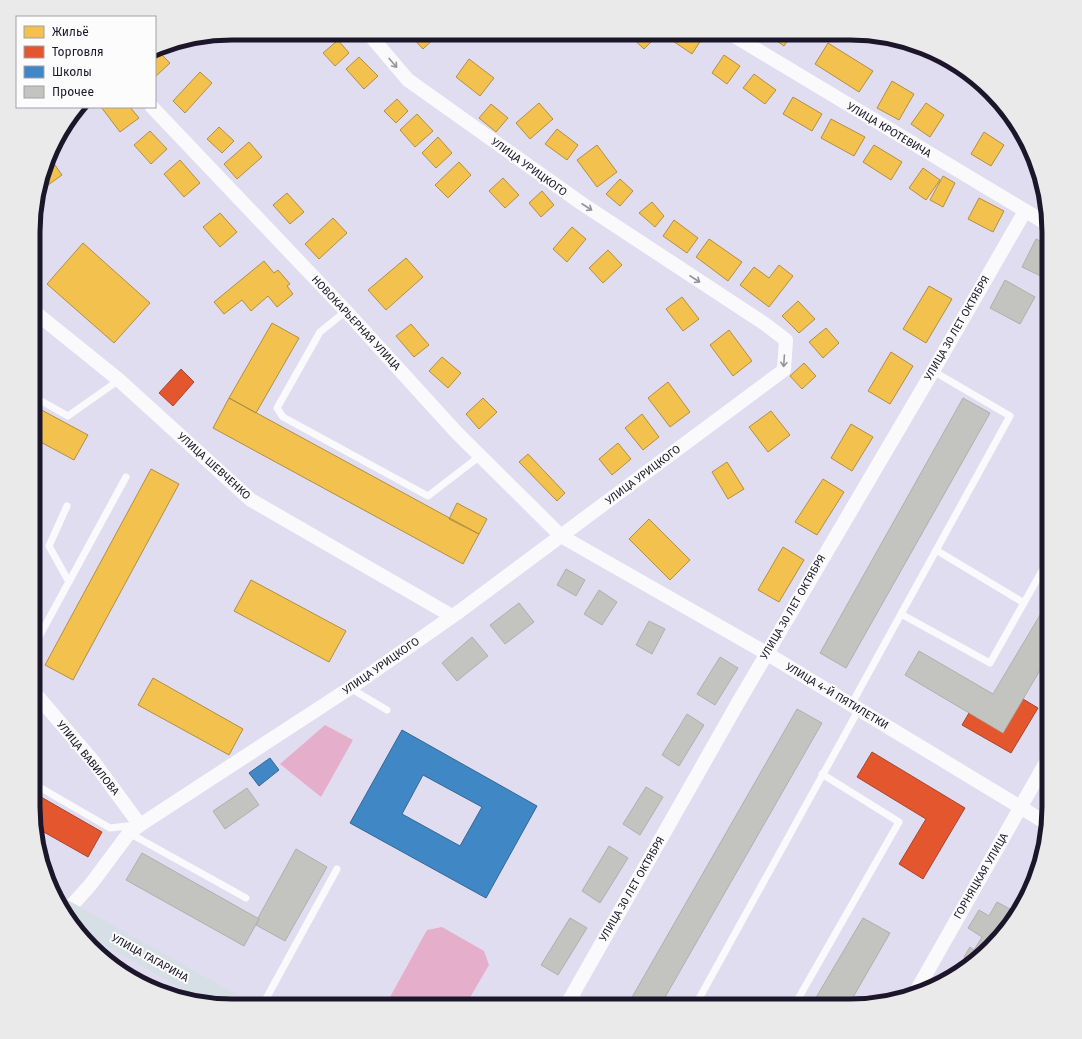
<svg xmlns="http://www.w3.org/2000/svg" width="1082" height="1039" font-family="'Fira Sans',sans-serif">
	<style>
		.green { fill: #e5afcc }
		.homes { fill: #f2c14e; stroke: #b28e43 }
		.shops { fill: #e4572e; stroke: #a8442d }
		.schools { fill: #3f88c5; stroke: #346696; fill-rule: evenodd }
		.building { fill: #c3c3c0; stroke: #afafac }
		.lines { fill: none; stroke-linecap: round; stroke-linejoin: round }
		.lane { stroke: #fafafd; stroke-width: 7 }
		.street { stroke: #fafafd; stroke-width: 14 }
		.primary { stroke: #d6dfe6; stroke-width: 22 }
		.oneway { stroke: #96939e }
		.labels { text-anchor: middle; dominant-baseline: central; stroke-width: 4; stroke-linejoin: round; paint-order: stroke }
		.street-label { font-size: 11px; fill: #1b162a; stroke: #fcfcfc }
		.rim { fill: none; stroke: #1b162a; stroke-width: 5 }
	</style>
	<rect width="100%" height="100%" fill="#e1ddf0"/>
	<path class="green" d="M325,725L353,740L321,797L280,764Z
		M442,927L484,951L489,965L465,1006H385L427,930Z"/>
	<path class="homes" d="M314,33H332L323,42Z
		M408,33L438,34H439L423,49Z
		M628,34H659L644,49Z
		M674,34H705L692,54L670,39Z
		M767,34H792L784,46Z
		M338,40L349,53L335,66L323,53Z
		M828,43L873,71L859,92L815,64Z
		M157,50L170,63L155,77V51Z
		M724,55L740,66L727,84L712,73Z
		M359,57L378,76L364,89L346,69Z
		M469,59L494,78L480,96L456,77Z
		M200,72L212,83L185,113L173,101Z
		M754,74L776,90L765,104L743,88Z
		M892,81L914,94L899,120L877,108Z
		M793,97L822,114L812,131L783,114Z
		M397,99L408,111L396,123L384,111Z
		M539,103L553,119L530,139L516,123Z
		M926,103L944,115L930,137L911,124Z
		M491,104L508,118L496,132L479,118Z
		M101,107H130L139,118L120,132Z
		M417,114L433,131L415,147L400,130Z
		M831,119L865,137L854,156L821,138Z
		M219,127L234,141L222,153L207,139Z
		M557,129L578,145L567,160L545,144Z
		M150,131L167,149L151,164L134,145Z
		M984,132L1004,145L991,166L971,154Z
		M438,137L452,153L436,168L422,153Z
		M249,142L262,157L237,179L224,164Z
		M597,145L617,172L597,187L577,160Z
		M874,145L902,162L891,180L863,162Z
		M50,158L62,175L37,193Z
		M180,160L200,183L184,197L164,174Z
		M459,162L471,175L448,198L435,185Z
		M923,168L940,180L926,200L909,188Z
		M943,176L955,183L943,207L930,200Z
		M503,178L519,195L505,208L489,191Z
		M620,179L633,191L620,206L606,194Z
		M542,191L554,205L541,217L529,203Z
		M287,193L304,212L290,224L273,205Z
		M979,198L1004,211L993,232L968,219Z
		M652,202L664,216L655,227L639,213Z
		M220,213L237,232L220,247L203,227Z
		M333,218L347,233L319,259L305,244Z
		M674,220L698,238L687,253L663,236Z
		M572,227L586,239L567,262L553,249Z
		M709,239L742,262L728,281L696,257Z
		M83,243L150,303L114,343L47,284Z
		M608,250L622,265L603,283L589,268Z
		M406,258L423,277L386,310L368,290Z
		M264,261L274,273L278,270L290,284L287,286L293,294L277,307L268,296L251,311L242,300L224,314L214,302Z
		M779,265L793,276L769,307L740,285L754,267L769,278Z
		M929,286L952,299L926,343L903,329Z
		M682,297L699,319L683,331L666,309Z
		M798,301L815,319L799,333L782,316Z
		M272,323L299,338L256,413L229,398Z
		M411,324L429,345L414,357L396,336Z
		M826,328L839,343L823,358L809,342Z
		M729,330L752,361L733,376L710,345Z
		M891,352L913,366L890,404L868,391Z
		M442,357L461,373L448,388L429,371Z
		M804,363L816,376L802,389L790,376Z
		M668,382L690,412L670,427L648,398Z
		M229,398L479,534L463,564L213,428Z
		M483,398L497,412L479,429L466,414Z
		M36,407L88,435L74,460L35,439Z
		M771,411L790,435L768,452L749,427Z
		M642,414L659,437L643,450L625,428Z
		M851,424L873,437L852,471L831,458Z
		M618,443L631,459L612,475L599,459Z
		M528,454L565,493L557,501L519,462Z
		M727,462L744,489L728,499L712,472Z
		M151,469L179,484L73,680L45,665Z
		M823,479L844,492L817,535L795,522Z
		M457,503L487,519L479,534L449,519Z
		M649,519L690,560L670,580L629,539Z
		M783,547L804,560L779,602L758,590Z
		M251,580L346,631L329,662L234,611Z
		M153,678L243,729L229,755L138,705Z"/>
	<path class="shops" d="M181,369L194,382L173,406L159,393Z
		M1023,699L1038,708L1011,753L962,725L969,713L1003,733Z
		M872,752L965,808L923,879L899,864L926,819L857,777Z
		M34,793L102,832L88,857L35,827L33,820Z"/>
	<path class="schools" d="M402,730L537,806L486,898L350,823ZM423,775L482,807L460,846L402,814Z
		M270,758L279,770L259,786L249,773Z"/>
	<path class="building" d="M1036,239L1049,245V280L1022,267Z
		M1005,280L1035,297L1020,324L990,308Z
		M963,398L990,413L846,668L820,653Z
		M566,569L585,580L576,596L557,585Z
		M599,590L617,602L602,625L584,614Z
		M1049,600V655L1003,733L905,675L919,651L993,694Z
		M519,603L534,622L505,644L490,625Z
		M649,621L665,629L652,654L636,645Z
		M472,637L488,656L457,681L442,663Z
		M720,657L738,668L715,705L697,694Z
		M797,709L822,723L660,1006H627Z
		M687,714L704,725L679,766L662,755Z
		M646,787L663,797L640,835L623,824Z
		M247,788L259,805L225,829L213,811Z
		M609,846L628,858L600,903L582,891Z
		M296,849L327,867L285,941L256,925L259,919L258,918Z
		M142,853L259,919L244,946L126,880Z
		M997,902L1017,913L1000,938L971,965L965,968H964L969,960L964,957L970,947L974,950L982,937L968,928L979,910L989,916Z
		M570,918L587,928L558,975L541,965Z
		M863,918L890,933L848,1006H811Z"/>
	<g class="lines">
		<path class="lane" d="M346,311L320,332L277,408L283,417L428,496L480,456
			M36,398L68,416L119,380
			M67,506L49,546L69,582
			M936,550L1024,603
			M901,614L1010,416L933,371
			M34,646L126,477
			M350,688L387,710
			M851,705L901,614L990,663L1047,562L1049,563
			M34,784L110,828L136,825
			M129,833L246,898
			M572,995L591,1006
			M262,1006L337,869
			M695,1006L859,709
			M794,1006L899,822L822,774"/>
		<path class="street" d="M731,34L1049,225
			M152,107L346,311L457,433L561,536L766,653L1048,824
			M36,313L119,380L251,500L452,616
			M34,692L93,761L140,825
			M66,912L91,884L129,833L140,825L350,688L460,611L784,370L786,340L765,324L581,203L408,80L368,33
			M914,995L1049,757
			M566,1006L739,701L933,371L1025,211"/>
		<path class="primary" d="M65,911L235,1006"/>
	</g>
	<defs><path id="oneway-shaft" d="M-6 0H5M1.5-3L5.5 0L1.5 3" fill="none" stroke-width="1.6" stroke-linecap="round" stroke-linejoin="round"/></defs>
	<g class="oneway">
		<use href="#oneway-shaft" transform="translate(393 63) rotate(50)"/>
		<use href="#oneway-shaft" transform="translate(587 207) rotate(33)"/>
		<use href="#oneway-shaft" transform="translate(695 279) rotate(33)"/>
		<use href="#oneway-shaft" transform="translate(784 361) rotate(94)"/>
	</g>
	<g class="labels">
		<g class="street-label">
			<text transform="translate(889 130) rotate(31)">УЛИЦА КРОТЕВИЧА</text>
			<text transform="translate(529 167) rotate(36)">УЛИЦА УРИЦКОГО</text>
			<text transform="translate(356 323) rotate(47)">НОВОКАРЬЕРНАЯ УЛИЦА</text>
			<text transform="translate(957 328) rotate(-60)">УЛИЦА 30 ЛЕТ ОКТЯБРЯ</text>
			<text transform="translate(214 466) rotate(42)">УЛИЦА ШЕВЧЕНКО</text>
			<text transform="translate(643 475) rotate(-37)">УЛИЦА УРИЦКОГО</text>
			<text transform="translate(793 607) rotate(-60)">УЛИЦА 30 ЛЕТ ОКТЯБРЯ</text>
			<text transform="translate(381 666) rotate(-35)">УЛИЦА УРИЦКОГО</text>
			<text transform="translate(837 696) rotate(31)">УЛИЦА 4-Й ПЯТИЛЕТКИ</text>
			<text transform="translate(88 758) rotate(51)">УЛИЦА ВАВИЛОВА</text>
			<text transform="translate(981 876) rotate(-60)">ГОРНЯЦКАЯ УЛИЦА</text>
			<text transform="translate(632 889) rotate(-60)">УЛИЦА 30 ЛЕТ ОКТЯБРЯ</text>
			<text transform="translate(150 958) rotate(29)">УЛИЦА ГАГАРИНА</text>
		</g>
	</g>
	<path d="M0 0H1082V1039H0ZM232 40H850A192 192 0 0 1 1042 232V807A192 192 0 0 1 850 999H232A192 192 0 0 1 40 807V232A192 192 0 0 1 232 40Z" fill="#eaeaeb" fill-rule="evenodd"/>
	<path class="rim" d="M232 40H850A192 192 0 0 1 1042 232V807A192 192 0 0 1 850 999H232A192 192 0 0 1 40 807V232A192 192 0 0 1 232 40Z"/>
	<rect x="16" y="16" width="140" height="92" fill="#fcfcfc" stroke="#a2a0a8"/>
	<rect x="24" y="26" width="20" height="12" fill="#f2c14e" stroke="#a2a0a8"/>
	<text x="52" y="36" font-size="12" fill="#1b162a">Жильё</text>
	<rect x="24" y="46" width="20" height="12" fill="#e4572e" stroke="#a2a0a8"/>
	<text x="52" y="56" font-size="12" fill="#1b162a">Торговля</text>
	<rect x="24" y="66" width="20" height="12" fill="#3f88c5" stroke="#a2a0a8"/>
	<text x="52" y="76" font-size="12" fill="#1b162a">Школы</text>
	<rect x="24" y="86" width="20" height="12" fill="#c3c3c0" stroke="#a2a0a8"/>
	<text x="52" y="96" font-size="12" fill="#1b162a">Прочее</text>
</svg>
